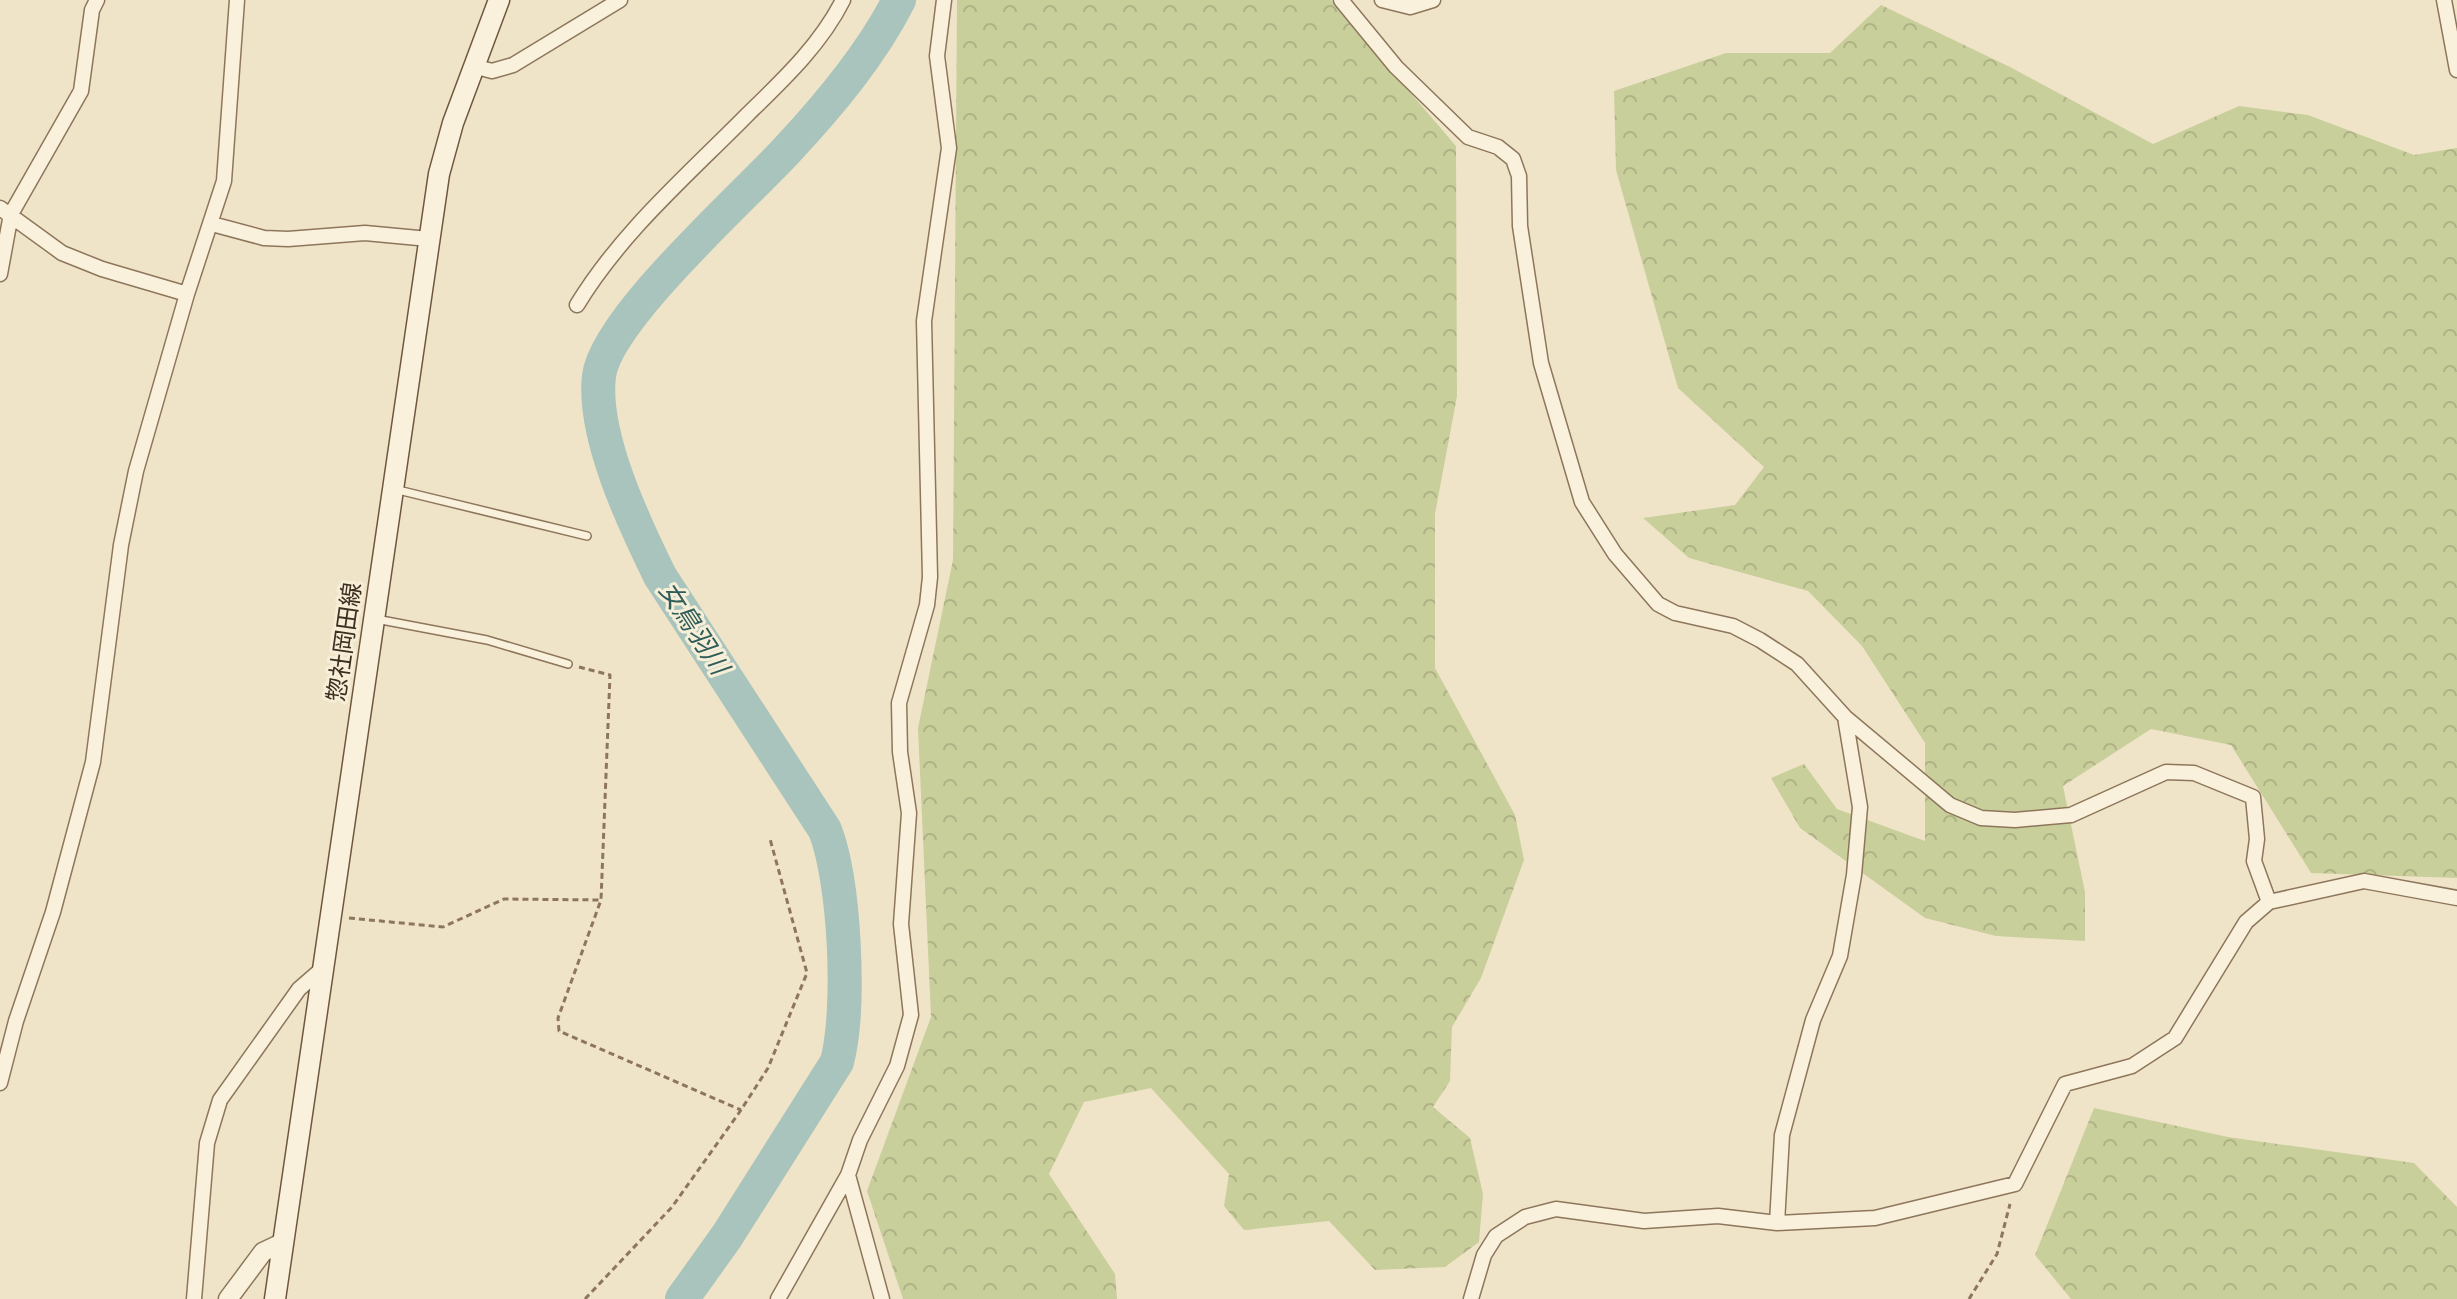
<svg xmlns="http://www.w3.org/2000/svg" width="2457" height="1299" font-family="'Libre Baskerville','Noto Sans JP',serif">
	<style>
		.forest { fill: url(#forest-crowns) }
		.lines { fill: none; stroke-linecap: round; stroke-linejoin: round }
		.river { stroke: #a9c4bc; stroke-width: 34 }
		.service-casing { stroke: #8d765c; stroke-width: 10 }
		.minor-casing { stroke: #8d765c; stroke-width: 17 }
		.tertiary-casing { stroke: #8d765c; stroke-width: 21 }
		.secondary-casing { stroke: #6f573f; stroke-width: 23 }
		.path { stroke: #8d765c; stroke-width: 3; stroke-dasharray: 6 4; stroke-linecap: butt }
		.service { stroke: #faf1dc; stroke-width: 7 }
		.minor { stroke: #faf1dc; stroke-width: 14 }
		.tertiary { stroke: #faf1dc; stroke-width: 18 }
		.secondary { stroke: #faf1dc; stroke-width: 20 }
		.labels { text-anchor: middle; dominant-baseline: central; stroke-width: 6; stroke-linejoin: round; paint-order: stroke }
		.street-label { font-size: 24px; fill: #3d2e20; stroke: #f7eed8 }
		.water-label { font-size: 26px; font-style: italic; fill: #2f5d5a; stroke: #f7eed8 }
	</style>
	<defs>
		<pattern id="forest-crowns" width="20" height="18" patternUnits="userSpaceOnUse" patternTransform="scale(2)"><rect width="20" height="18" fill="#c9cf9b"/><path d="M2 6a3 3 0 1 1 6 0M12 15a3 3 0 1 1 6 0" fill="none" stroke="#aeb285"/></pattern>
	</defs>
	<rect width="100%" height="100%" fill="#f0e4c8"/>
	<path class="forest" d="M957,0H1331L1456,146L1457,396L1435,514V668L1515,815L1524,860L1481,978L1452,1027L1450,1081L1433,1107L1470,1138L1483,1194L1479,1242L1445,1267L1375,1270L1329,1221L1244,1230L1224,1206L1229,1174L1151,1088L1084,1102L1049,1174L1115,1274L1117,1299H903L867,1191L931,1017L918,728L953,560Z
		M1881,5L2010,67L2153,144L2239,106L2308,115L2414,155L2457,148V878L2311,873L2231,745L2151,729L2063,786L2085,892V941L1996,936L1925,918L1800,828L1771,778L1804,764L1837,809L1925,841V743L1862,646L1808,591L1689,558L1643,518L1735,505L1764,467L1678,388L1616,170L1614,91L1726,53H1830Z
		M2094,1108L2228,1137L2414,1163L2457,1207V1299H2071L2035,1255Z"/>
	<g class="lines">
		<path class="river" d="M682,1299L727,1236L837,1062C851,1008 845,882 825,830L660,576C634,523 592,435 599,376C606,319 745,196 787,150C829,105 872,54 899,0"/>
		<defs>
			<path id="service" d="M394,489L587,536
				M376,619L487,640L568,664"/>
			<path id="minor" d="M1341,0L1396,67L1468,137L1498,147L1513,159L1519,176L1520,226L1541,363L1582,502L1615,554L1658,604L1675,613L1733,626L1760,640L1797,664L1845,717L1950,805L1981,818L2015,820L2071,815L2166,772L2194,773L2253,797L2257,839L2254,861L2269,902
				M1382,0L1410,7L1433,0
				M2444,0L2457,70
				M473,66L492,71L513,65L620,0
				M0,208L62,253L102,269L187,294
				M212,224L264,238L288,239L365,233L429,239
				M0,274L11,214L81,91L92,10L97,0
				M577,305C622,231 689,174 749,113C784,79 821,44 843,0
				M0,1083L16,1021L53,912L93,762L121,545L136,471L187,294L224,181L237,0
				M848,1175L882,1299
				M1777,1223L1782,1135L1813,1020L1840,956L1854,875L1860,807L1845,717
				M194,1299L207,1143L220,1100L299,989L322,969
				M778,1299L848,1175L860,1140L897,1066L911,1015L901,924L909,813L900,752L899,703L927,605L930,577L924,321L949,148L937,56L944,0
				M1471,1299L1484,1255L1496,1236L1525,1217L1556,1209L1644,1221L1718,1216L1777,1223L1875,1218L2015,1184L2065,1084L2132,1066L2175,1038L2246,922L2269,902L2364,881L2457,898"/>
			<path id="tertiary" d="M228,1299L263,1252L282,1243"/>
			<path id="secondary" d="M275,1299L439,174L453,123L499,0"/>
		</defs>
		<use href="#service" class="service-casing"/>
		<use href="#minor" class="minor-casing"/>
		<use href="#tertiary" class="tertiary-casing"/>
		<use href="#secondary" class="secondary-casing"/>
		<path class="path" d="M579,667L610,675L601,900L558,1018L559,1031L741,1110
			M349,918L443,927L504,899L601,900
			M585,1299L672,1207L741,1110L768,1068L807,973L770,839
			M1969,1299L1997,1254L2010,1204"/>
		<use href="#service" class="service"/>
		<use href="#minor" class="minor"/>
		<use href="#tertiary" class="tertiary"/>
		<use href="#secondary" class="secondary"/>
	</g>
	<g class="labels">
		<g class="street-label">
			<text transform="translate(344 642) rotate(-82)">惣社岡田線</text>
		</g>
		<g class="water-label">
			<text transform="translate(694 628) rotate(57)">女鳥羽川</text>
		</g>
	</g>
</svg>
